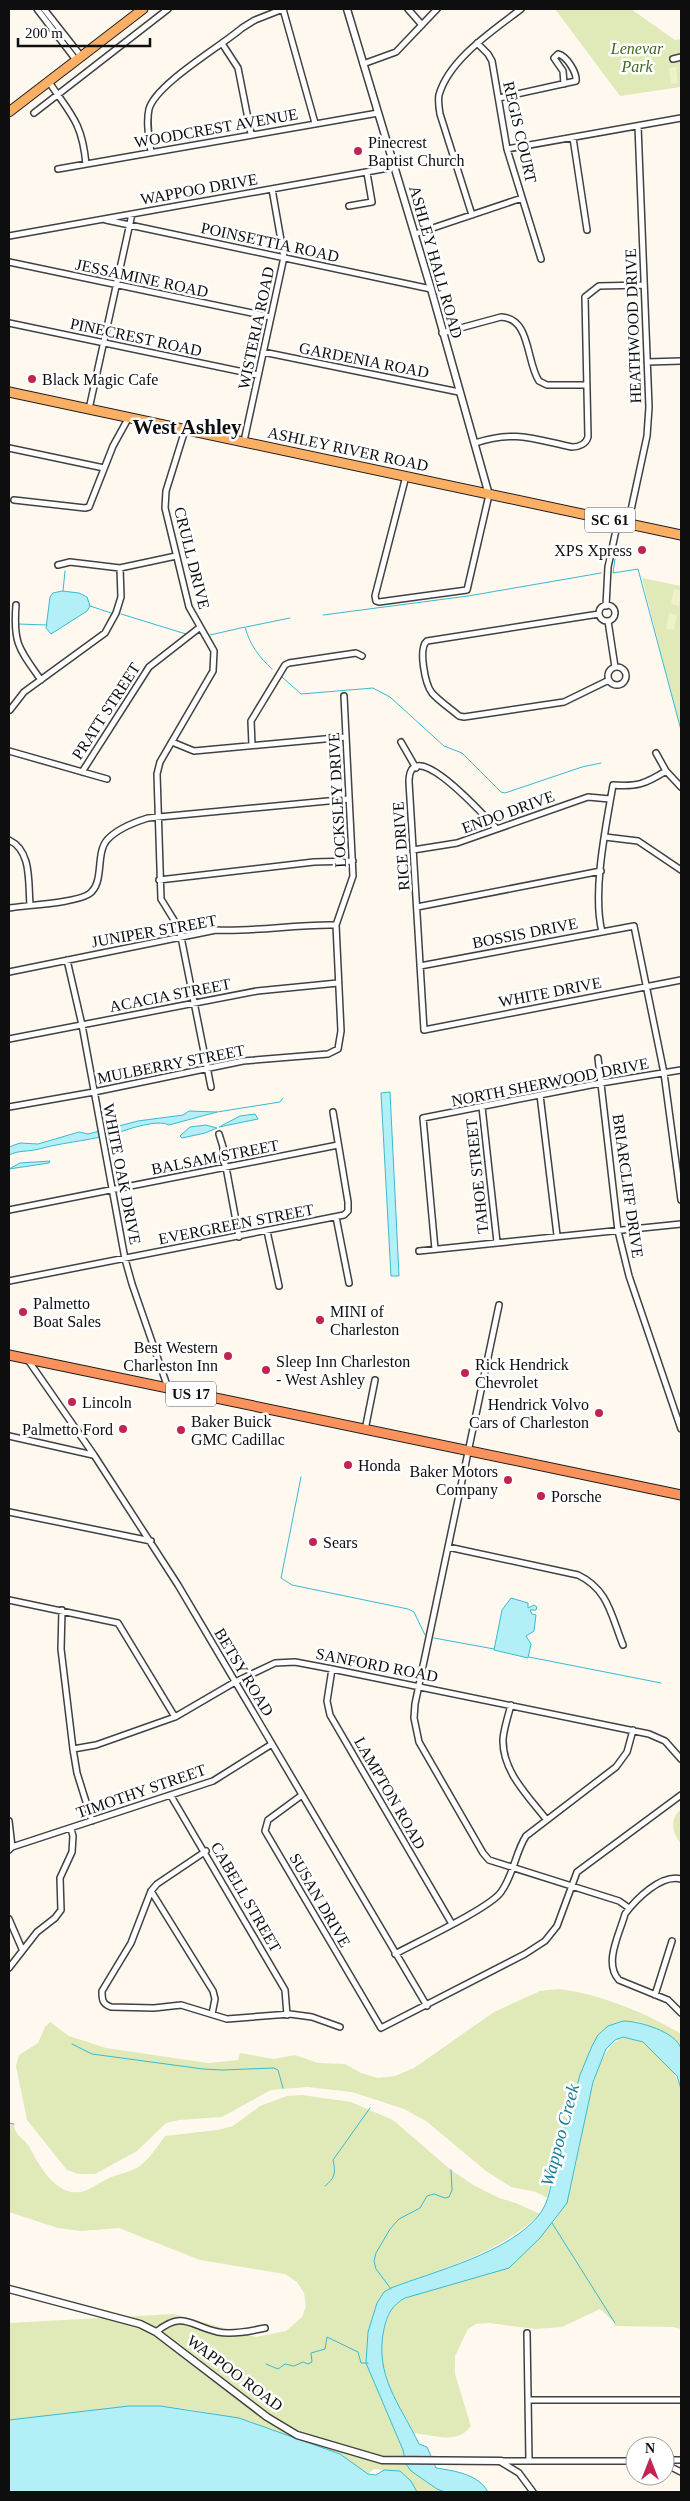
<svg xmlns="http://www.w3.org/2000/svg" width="690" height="2501" font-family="'Times New Roman',serif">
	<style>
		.green { fill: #dfeab8 }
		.pitch { fill: #eef1ca }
		.water { fill: #b3eff7; stroke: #39bad0 }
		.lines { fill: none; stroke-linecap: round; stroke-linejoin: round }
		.stream { stroke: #39bad0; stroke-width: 1 }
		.minor-casing { stroke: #414141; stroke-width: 8 }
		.tertiary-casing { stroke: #414141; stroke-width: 9 }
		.primary-casing { stroke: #1f1f1f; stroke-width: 11 }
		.trunk-casing { stroke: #1f1f1f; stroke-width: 11 }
		.minor { stroke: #fff; stroke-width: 5 }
		.tertiary { stroke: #fff; stroke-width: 6 }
		.primary { stroke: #fbaf64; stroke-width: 9 }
		.trunk { stroke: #f9925d; stroke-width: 9 }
		.poi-dot { fill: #c12353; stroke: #fff; stroke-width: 2 }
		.labels { text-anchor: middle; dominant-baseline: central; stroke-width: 5; stroke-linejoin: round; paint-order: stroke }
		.shield { fill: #fff; stroke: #565656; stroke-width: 1 }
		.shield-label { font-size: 15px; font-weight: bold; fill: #0e0e0e }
		.park-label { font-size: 16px; font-style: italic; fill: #40681d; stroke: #fff }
		.street-label { font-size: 16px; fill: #0e0e0e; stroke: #fff }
		.poi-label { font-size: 16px; fill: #0e0e0e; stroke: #fff; text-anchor: start }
		.water-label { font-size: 18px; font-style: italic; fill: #157d94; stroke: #fff }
		.district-label { font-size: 21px; font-weight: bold; fill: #0e0e0e; stroke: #fff }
	</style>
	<rect width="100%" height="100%" fill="#fff8ef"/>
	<path class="green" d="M555,9H631L675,40L681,39V87L620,96Z
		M642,578L681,586V732Z
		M681,1809V1844C672,1832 669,1820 681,1809Z
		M558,1989C597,1993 647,2013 681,2034V2048L672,2037L636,2021L615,2023L598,2035L580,2075L547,2198L536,2192L511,2187L486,2171L426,2121L404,2109L352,2092L307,2087L271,2090L222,2117L179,2120L166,2123L137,2151L95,2174H78L67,2170L27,2120L16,2066L19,2055L38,2043L45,2027L50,2022L69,2036L106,2048L208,2063L238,2060L240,2053L274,2059L295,2055L318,2063L345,2064L361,2073L378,2078L395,2076L414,2068L494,2012L540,1991Z
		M623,2037C650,2039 673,2065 681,2089V2329L673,2327L614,2326L615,2323L600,2309L562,2327L536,2329L489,2323L476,2324L468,2329L455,2356V2374L471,2426C458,2445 433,2435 413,2433C389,2390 367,2351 395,2304L551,2225C588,2186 579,2055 623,2037Z
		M302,2095L351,2102L393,2120L451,2170L475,2186L499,2198L516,2203L540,2214C496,2255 446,2267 391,2288L384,2292L377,2303L368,2332L366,2363L403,2450L406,2464L437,2489L445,2492H417C405,2470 397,2471 374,2469L368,2474L340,2454L297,2441L250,2421L193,2410L160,2406H129L9,2420V2323L174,2314L256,2337L286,2331L302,2317L306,2306L304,2293L297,2282L285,2274L200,2260L119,2228L81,2231L58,2228L9,2212V2123L14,2124C15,2137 25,2138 30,2148C41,2169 59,2201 87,2190C95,2186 103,2181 111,2177C119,2174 129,2172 137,2168C148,2161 157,2147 165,2136L217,2130L233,2126L260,2106L287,2096Z"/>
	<path class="pitch" d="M676,67L678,83L671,84L669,68Z
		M674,589L681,590L679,606L671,604Z
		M669,613L677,615L674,630L666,629Z"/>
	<path class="water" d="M62,591L79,593L87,597L90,606L87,611L51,634L46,628L50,597L53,593Z
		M390,1092L399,1276H391L381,1093Z
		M189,1111L217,1112L169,1125C161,1120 138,1126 129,1129C100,1140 68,1141 39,1149C28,1152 19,1150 9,1155V1147L20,1143L38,1144L79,1132L88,1134L138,1121L183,1115Z
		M255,1114L258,1119L219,1127L240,1116Z
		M206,1125L217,1128L205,1133L182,1138L180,1136L190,1127Z
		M50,1161L49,1163L9,1169L20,1163Z
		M511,1598L528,1603V1608L534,1605L537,1607L536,1610H530L532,1614L536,1615L534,1631L526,1636L531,1644L528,1658L494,1650L502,1610Z
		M623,2021C639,2021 677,2032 681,2049C684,2061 681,2077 681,2089L677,2076L643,2042L623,2037L615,2040L606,2049L593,2082L567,2203L540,2238L509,2268L405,2298C392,2305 387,2315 384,2329C374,2376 400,2404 419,2444L427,2447L436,2468C455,2471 478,2474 488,2492H445L437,2489L411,2471L406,2464L403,2450L366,2363L368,2332L377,2303L384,2292L391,2288C435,2271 509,2253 539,2215C549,2203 552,2182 554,2167L580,2075L592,2046L598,2035L608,2026Z
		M129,2406H160L239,2418L340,2454L368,2474L376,2475L384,2470L400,2471L411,2481L417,2492H9V2420Z"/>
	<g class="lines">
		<path class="stream" d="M615,559L613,573L638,569L681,730
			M63,591L65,571
			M90,606L111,613
			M121,614L186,634
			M323,615L468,596L601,573
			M18,624L47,625
			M246,627L290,618
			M210,635L245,627C250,645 259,657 272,669
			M282,677L301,694L373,688L390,697L444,746L462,753L501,792L505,793L582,767L601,763
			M217,1112L280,1102L283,1098
			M301,1477L281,1578L292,1585L408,1609L414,1612L425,1635
			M434,1638L494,1649
			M529,1657L661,1683
			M72,2044L92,2054L203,2069L222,2070L274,2068L278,2070L283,2088
			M9,2123L14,2124
			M325,2186C335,2178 336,2173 333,2160L370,2108
			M552,2223L615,2323
			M391,2289L376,2269L374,2261L376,2253L390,2229L399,2219L420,2208L427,2196L434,2194L445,2198L449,2197L452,2190L451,2170
			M266,2364L278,2369L285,2364L294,2366L303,2362L308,2364L312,2362L311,2353L325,2349L327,2337L358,2352L361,2363H368"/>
		<defs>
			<path id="minor" d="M37,9L76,60
				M44,9L81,56
				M408,9L422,25
				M477,43L488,54L492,61L507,149L541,259
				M223,45L238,68L251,134
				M673,59L681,57
				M363,64L396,52L437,9
				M49,82C71,115 82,122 86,164
				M499,98L576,81C577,73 567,56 558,54L554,58L563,71L564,84
				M34,113L168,9
				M573,138L587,230
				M507,149L681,118
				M151,152C149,138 146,123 149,109C156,84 220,47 242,28L255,20L283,9L315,123
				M58,169L378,113
				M349,206L372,202L367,173
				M472,215L440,114C439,108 438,100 439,95C449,59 494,30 521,9
				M106,220L431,289
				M415,234L522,198
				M9,236L394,167
				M9,262L271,317
				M9,323L258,375
				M442,333L501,317C531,318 526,362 539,381L547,385H587
				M263,352L459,392
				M647,362L681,361
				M89,409L132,214
				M185,430L166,491L165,508L189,607L214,651L213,671L160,762L157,774L161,899L177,925L181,937L211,1087
				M244,441L284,257L272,189
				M475,443C515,430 533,439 572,447C579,447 586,444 588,437L585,297L599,286L644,285
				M9,448L104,468
				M406,476L375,596L376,601L379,602L467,590L489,495
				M14,500L85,508L89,507L113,446L129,417
				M628,524L647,436L649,407L638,126
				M58,565L70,562L120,568L176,556
				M16,605C13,644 19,649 41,680
				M599 613a8 8 0 1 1 16 0a8 8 0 1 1-16 0Z
				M606,606L608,567L618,521
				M599,614L427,641C418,648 425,684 432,693C439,701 451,709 459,716L464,717L564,702L609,680
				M608,621L615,667
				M608 676a9 9 0 1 1 18 0a9 9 0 1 1-18 0Z
				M10,710L24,692L105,633L116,613L121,597L120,568
				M172,742L194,751L346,737
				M401,742L416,768
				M252,745L251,721L285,665L289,663L356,653L362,656
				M9,751L107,779
				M656,753L666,771L681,787
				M82,772L149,667L199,628
				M496,828C487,819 409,730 409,782L424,1030L681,980
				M605,837L638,841L681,870
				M9,840C32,851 28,882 30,904
				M413,850L457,843L588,797L610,799
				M159,880L314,862L353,861
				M417,907L601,871
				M9,908C28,905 75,903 89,894C105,883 95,854 107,840C117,829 135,822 148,818L349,799
				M602,932C592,892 606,826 613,785C637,787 645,784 666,771
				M67,960L82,1025L125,1259L132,1284L168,1388
				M420,966L634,926L664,1073L681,1200
				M9,972L216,930C256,932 295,924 336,925
				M9,1039L257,991L338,983
				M598,1058L618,1231L629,1276L681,1429
				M540,1095L557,1235
				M9,1107L94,1092L243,1061L328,1054L338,1049L341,1031L336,925L353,876L344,696
				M482,1107L497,1242
				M219,1134L223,1147V1160L226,1167L239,1237
				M9,1210L338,1145
				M336,1217L349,1283
				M267,1231L279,1286
				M435,1249L423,1118L601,1083L681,1070
				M419,1251L681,1224
				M9,1281L344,1215L348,1211V1202L333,1112
				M499,1305L415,1704L414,1718L419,1742L483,1853L489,1860L619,1901L629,1908
				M28,1360L94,1455L178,1585L427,2006
				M365,1430L375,1380
				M9,1436L93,1455
				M9,1512L151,1541
				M448,1547L578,1575C608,1589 611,1615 623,1645
				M9,1600L118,1623L175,1717
				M62,1610L61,1649L73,1749L77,1773L92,1821
				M332,1669L327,1701L330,1715L452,1924
				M511,1705C508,1716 504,1728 503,1739C502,1771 528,1796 546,1819
				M73,1749L96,1745L175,1717L235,1682L275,1663L295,1662L332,1669L649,1734L665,1741L681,1759
				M302,1795L268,1820L265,1831L381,2028L525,1954L545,1941L557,1926L577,1872L681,1795
				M171,1796L285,1990L287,2015
				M9,1821L12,1847L9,1850
				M12,1847L213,1781L272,1744
				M206,1851L157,1884L151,1891L131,1943L102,1991C102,1999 102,2004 111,2007L154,2008L181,2005L227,2019L290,2014L312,2017L340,2027
				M681,1879C661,1874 636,1899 625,1914C620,1933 603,1963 619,1980L668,2000L681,2013
				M151,1891L213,1991L215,1999L212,2014
				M9,1919L22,1949
				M395,1954C417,1942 490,1908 501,1892C514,1874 515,1853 526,1836L616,1767L627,1752L633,1730
				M9,1968L37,1932L55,1918L61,1910L60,1878L72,1852L73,1836L71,1829
				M655,1995L672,1941
				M156,2332C183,2310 190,2326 218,2332C232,2335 251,2331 265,2328
				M527,2333L529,2461
				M528,2400H681
				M665,2460H681
				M501,2461H635
				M501,2462L519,2473L533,2492
				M665,2464L681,2472"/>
			<path id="tertiary" d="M347,9L431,289L489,495
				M9,2289L140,2324L156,2332L267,2417L297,2435L382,2460L501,2461"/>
			<path id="primary" d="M9,112L143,9
				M9,392L681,535"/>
			<path id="trunk" d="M9,1355L681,1495"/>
		</defs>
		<use href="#minor" class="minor-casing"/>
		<use href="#tertiary" class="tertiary-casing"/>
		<use href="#primary" class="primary-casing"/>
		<use href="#trunk" class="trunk-casing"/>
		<use href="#minor" class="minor"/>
		<use href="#tertiary" class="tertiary"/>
		<use href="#primary" class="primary"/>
		<use href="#trunk" class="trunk"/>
	</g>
	<g class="poi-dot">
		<circle cx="358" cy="151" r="5"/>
		<circle cx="32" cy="379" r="5"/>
		<circle cx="642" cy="550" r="5"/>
		<circle cx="23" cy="1312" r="5"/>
		<circle cx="320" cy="1320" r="5"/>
		<circle cx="228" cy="1356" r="5"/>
		<circle cx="266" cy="1370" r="5"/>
		<circle cx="465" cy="1373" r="5"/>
		<circle cx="72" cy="1402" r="5"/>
		<circle cx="599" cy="1413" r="5"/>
		<circle cx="123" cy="1429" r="5"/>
		<circle cx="181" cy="1430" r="5"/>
		<circle cx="348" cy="1465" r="5"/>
		<circle cx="508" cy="1480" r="5"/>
		<circle cx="541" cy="1496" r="5"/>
		<circle cx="313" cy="1542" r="5"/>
	</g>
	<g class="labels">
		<g class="shield">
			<rect x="585" y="507.5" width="50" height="25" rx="4"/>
			<rect x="166" y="1381.5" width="50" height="25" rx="4"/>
		</g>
		<g class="shield-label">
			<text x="610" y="520">SC 61</text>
			<text x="191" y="1394">US 17</text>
		</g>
		<g class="park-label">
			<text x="637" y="48">Lenevar<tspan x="637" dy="18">Park</tspan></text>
		</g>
		<g class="street-label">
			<text transform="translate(216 128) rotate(-10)">WOODCREST AVENUE</text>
			<text transform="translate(520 132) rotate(77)">REGIS COURT</text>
			<text transform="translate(199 189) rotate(-10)">WAPPOO DRIVE</text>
			<text transform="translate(270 242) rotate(12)">POINSETTIA ROAD</text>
			<text transform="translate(436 262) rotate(74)">ASHLEY HALL ROAD</text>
			<text transform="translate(142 278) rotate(12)">JESSAMINE ROAD</text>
			<text transform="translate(633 326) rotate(-92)">HEATHWOOD DRIVE</text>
			<text transform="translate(256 328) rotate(-78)">WISTERIA ROAD</text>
			<text transform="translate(136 337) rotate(12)">PINECREST ROAD</text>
			<text transform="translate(364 360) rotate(11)">GARDENIA ROAD</text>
			<text transform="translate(348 449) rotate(12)">ASHLEY RIVER ROAD</text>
			<text transform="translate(192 558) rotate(76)">CRULL DRIVE</text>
			<text transform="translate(106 711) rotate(-57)">PRATT STREET</text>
			<text transform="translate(337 800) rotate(-93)">LOCKSLEY DRIVE</text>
			<text transform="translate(508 812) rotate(-20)">ENDO DRIVE</text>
			<text transform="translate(401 846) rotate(-94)">RICE DRIVE</text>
			<text transform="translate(154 931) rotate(-10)">JUNIPER STREET</text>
			<text transform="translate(525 933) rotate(-11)">BOSSIS DRIVE</text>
			<text transform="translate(550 992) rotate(-11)">WHITE DRIVE</text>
			<text transform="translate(170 995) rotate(-11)">ACACIA STREET</text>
			<text transform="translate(171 1064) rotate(-11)">MULBERRY STREET</text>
			<text transform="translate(550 1082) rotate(-11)">NORTH SHERWOOD DRIVE</text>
			<text transform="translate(215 1157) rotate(-11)">BALSAM STREET</text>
			<text transform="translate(122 1174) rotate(79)">WHITE OAK DRIVE</text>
			<text transform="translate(477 1176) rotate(-96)">TAHOE STREET</text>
			<text transform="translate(628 1186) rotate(82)">BRIARCLIFF DRIVE</text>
			<text transform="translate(236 1224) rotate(-11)">EVERGREEN STREET</text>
			<text transform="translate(377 1665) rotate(11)">SANFORD ROAD</text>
			<text transform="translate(244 1672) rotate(59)">BETSY ROAD</text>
			<text transform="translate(141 1791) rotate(-19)">TIMOTHY STREET</text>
			<text transform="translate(390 1793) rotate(60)">LAMPTON ROAD</text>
			<text transform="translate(246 1897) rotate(60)">CABELL STREET</text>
			<text transform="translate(320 1900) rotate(60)">SUSAN DRIVE</text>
			<text transform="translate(235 2373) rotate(37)">WAPPOO ROAD</text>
		</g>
		<g class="poi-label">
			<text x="368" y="142">Pinecrest<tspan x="368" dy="18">Baptist Church</tspan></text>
			<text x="42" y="379">Black Magic Cafe</text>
			<text x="632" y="550" text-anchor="end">XPS Xpress</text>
			<text x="33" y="1303">Palmetto<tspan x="33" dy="18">Boat Sales</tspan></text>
			<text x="330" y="1311">MINI of<tspan x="330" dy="18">Charleston</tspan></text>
			<text x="218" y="1347" text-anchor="end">Best Western<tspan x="218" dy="18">Charleston Inn</tspan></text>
			<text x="276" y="1361">Sleep Inn Charleston<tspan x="276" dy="18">- West Ashley</tspan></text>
			<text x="475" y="1364">Rick Hendrick<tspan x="475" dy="18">Chevrolet</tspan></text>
			<text x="82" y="1402">Lincoln</text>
			<text x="589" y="1404" text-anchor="end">Hendrick Volvo<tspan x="589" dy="18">Cars of Charleston</tspan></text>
			<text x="191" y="1421">Baker Buick<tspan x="191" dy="18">GMC Cadillac</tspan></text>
			<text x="113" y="1429" text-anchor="end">Palmetto Ford</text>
			<text x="358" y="1465">Honda</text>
			<text x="498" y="1471" text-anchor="end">Baker Motors<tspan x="498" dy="18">Company</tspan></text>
			<text x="551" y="1496">Porsche</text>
			<text x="323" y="1542">Sears</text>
		</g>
		<g class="water-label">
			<text transform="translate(560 2135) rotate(-75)">Wappoo Creek</text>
		</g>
		<g class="district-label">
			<text x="187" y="427">West Ashley</text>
		</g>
	</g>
	<rect width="690" height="2501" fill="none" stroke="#0e0e0e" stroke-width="20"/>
	<g transform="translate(650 2461)"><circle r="24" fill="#ffffff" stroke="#9f9f9f"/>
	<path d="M0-4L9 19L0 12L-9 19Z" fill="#c12353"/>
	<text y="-8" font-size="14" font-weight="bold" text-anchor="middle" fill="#0e0e0e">N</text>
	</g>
	<path d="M18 38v8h132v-8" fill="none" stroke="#0e0e0e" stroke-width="2.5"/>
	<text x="25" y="38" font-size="15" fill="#0e0e0e" stroke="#ffffff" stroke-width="4" paint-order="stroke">200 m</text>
</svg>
